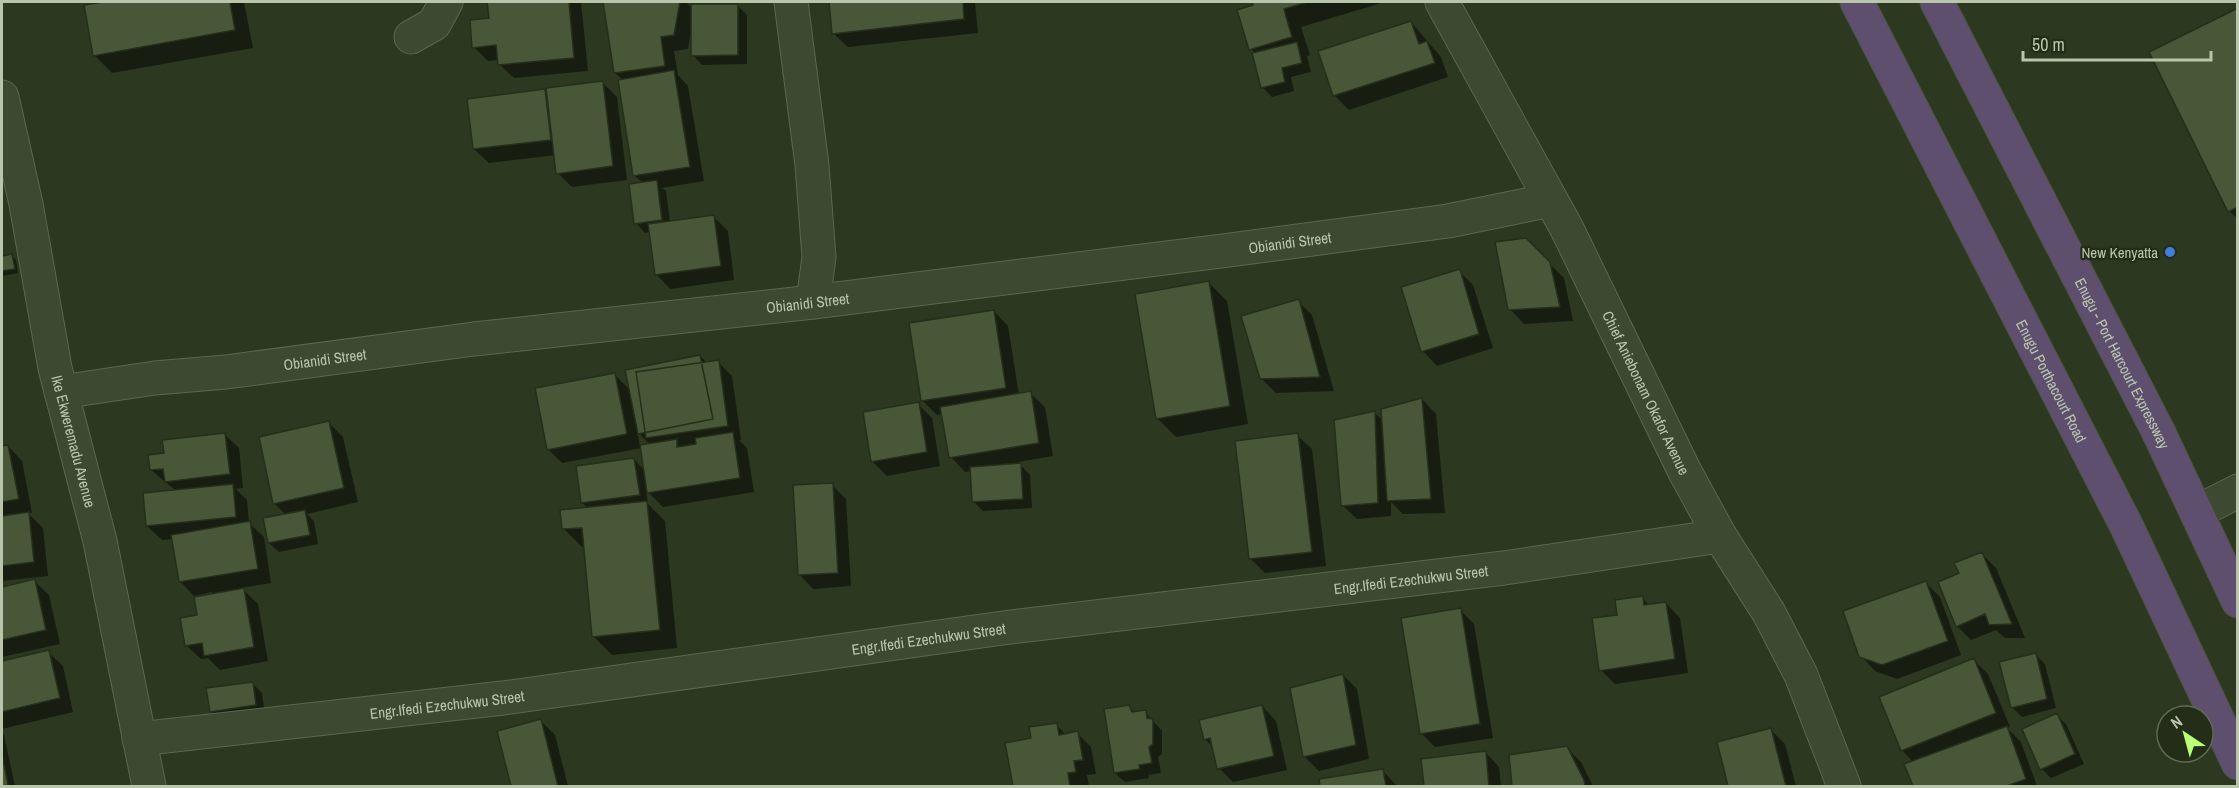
<svg xmlns="http://www.w3.org/2000/svg" width="2239" height="788" font-family="'Archivo Narrow',sans-serif">
	<style>
		.shadow { fill: #0007; fill-rule: evenodd }
		.building { fill: #485737; stroke: #252f1a; stroke-width: 1.5 }
		.lines { fill: none; stroke-linecap: round; stroke-linejoin: round }
		.minor-casing { stroke: #5c6750; stroke-width: 35 }
		.highway-casing { stroke: #49533d; stroke-width: 35 }
		.minor { stroke: #3e4932; stroke-width: 33 }
		.highway { stroke: #5f4f6f; stroke-width: 33 }
		.shop-dot { fill: #3f7fe0; stroke: #232d18; stroke-width: 2 }
		.labels { text-anchor: middle; dominant-baseline: central; stroke-width: 4.5; stroke-linejoin: round; paint-order: stroke }
		.street-label { font-size: 15px; fill: #b9c6ac; stroke: #232d18 }
		.poi-label { font-size: 15px; fill: #b9c6ac; stroke: #232d18; text-anchor: end }
	</style>
	<rect width="100%" height="100%" fill="#2c381f"/>
	<path class="shadow" d="M112,2H244L253,48L112,73L94,55L85,6Z
		M489,2H581L588,71L514,78L499,64V60L488,61L474,47L490,20Z
		M605,2H686L693,9L737,5L747,15V64L702,65L693,55L691,30L688,49L674,51L678,75L688,86L704,181L662,188L666,191L670,222L713,216L728,231L734,280L670,289L656,274L651,232L645,233L636,223L643,183L635,176L623,80L615,73Z
		M830,2H975L978,33L848,47L833,33Z
		M1253,2H1385L1301,27L1310,55L1307,56L1311,72L1291,77L1294,91L1272,97L1262,87L1256,54L1251,49L1255,6Z
		M2238,10V219L2229,211Z
		M1411,22L1441,57L1448,77L1349,110L1334,95Z
		M603,83L617,97L627,180L572,187L558,173L556,155L489,163L474,149L469,100Z
		M1526,240L1564,278L1573,321L1524,324L1510,309Z
		M12,256L16,260L18,273L2,276V258Z
		M1459,271L1473,285L1493,348L1437,366L1423,351Z
		M1208,282L1227,301L1248,424L1176,437L1157,418Z
		M1298,301L1312,315L1334,391L1276,393L1261,378Z
		M994,311L1008,326L1019,395L1030,393L1045,407L1053,456L1018,462L1030,475L1032,508L983,511L973,501L972,471L965,472L951,457L943,414L937,415L923,401Z
		M700,356L707,363L718,362L732,376L741,440H739L747,448L754,492L663,507L646,490L648,504L665,521L677,648L612,655L594,637L585,547H582L564,529L588,508L582,503L634,459L645,471L642,448L562,463L548,449L614,374L631,391ZM637,431L650,445L640,446Z
		M1422,399L1436,414L1445,513L1403,514L1391,502V516L1357,519L1342,505L1375,413L1383,421Z
		M918,404L932,418L940,466L887,476L872,461Z
		M329,423L343,437L358,502L307,514L314,521L318,544L279,552L269,543L286,515L275,504Z
		M224,434L239,448L243,488L236,489L247,500L249,523L264,537L271,583L241,588L258,604L268,661L220,670L208,658L201,659L186,645L199,616L213,595L212,592L194,596L180,581L173,539L162,540L147,526L176,491L151,470L165,454Z
		M1297,435L1312,449L1326,566L1265,573L1251,559Z
		M8,446L22,461L32,513H28L43,528L48,576L2,581V448Z
		M832,485L846,499L851,586L813,589L799,574Z
		M1982,554L1996,568L2025,638H2005L1996,630L1971,640L1957,626L1961,574Z
		M34,581L49,595L60,644L2,657V589Z
		M1926,583L1940,597L1961,655L1897,679L1875,671L1861,656Z
		M1642,598L1650,606L1666,603L1680,618L1688,673L1615,684L1601,670L1619,616Z
		M1460,610L1474,624L1493,738L1435,747L1421,733Z
		M48,652L63,666L73,712L2,729V662Z
		M2035,654L2045,664L2056,708L2022,717L2012,707Z
		M1974,660L1988,674L2010,727L2007,728L2021,742L2037,786H1914L1906,764L1913,762L1902,750Z
		M1343,675L1357,689L1369,759L1319,771L1305,757L1292,689Z
		M253,684L262,693L265,715L221,721L211,711Z
		M1262,706L1276,721L1287,770L1233,782L1219,768L1214,748L1205,739Z
		M1129,707L1135,713L1145,712L1162,731V754L1158,757L1161,773L1148,775L1149,778L1125,782L1115,773Z
		M2056,715L2066,724L2084,764L2051,778L2042,769Z
		M540,720L555,735L568,786H513L499,732Z
		M1056,724L1066,735L1077,733L1091,747L1096,774L1087,775L1089,786H1015L1007,744L1033,739Z
		M1771,730L1785,744L1796,786H1730L1719,743Z
		M2,732L4,735L15,786H2Z
		M1566,747L1581,762L1593,786H1514L1511,756Z
		M1485,752L1499,767L1501,786H1425L1423,760Z
		M1383,771L1397,786H1322L1321,780Z"/>
	<path class="building" d="M103,2H230L235,30L93,56L84,5Z
		M487,2H569L574,58L498,65L496,45L472,48L470,20L489,18Z
		M603,2H680L674,35L661,37L665,66L614,73Z
		M829,2H963L964,19L832,34Z
		M1252,2H1308L1284,9L1292,37L1249,50L1237,10L1253,5Z
		M691,4H738V55L691,56Z
		M2238,8V207L2228,212L2149,52Z
		M1411,21L1419,44L1427,41L1435,63L1333,96L1318,51Z
		M1297,42L1302,63L1282,68L1285,82L1261,88L1252,53Z
		M674,70L690,167L633,176L618,80Z
		M603,81L613,166L556,174L546,88Z
		M545,89L551,140L473,149L467,99Z
		M657,180L662,220L634,224L629,184Z
		M714,215L721,266L655,275L648,224Z
		M1526,238L1550,262L1560,307L1508,310L1495,242Z
		M12,254L15,269L2,271V256Z
		M1460,269L1479,334L1421,352L1401,287Z
		M1209,281L1230,406L1156,419L1135,294Z
		M1299,299L1320,377L1260,379L1241,316Z
		M994,310L1006,388L921,401L909,323Z
		M700,355L713,419L638,434L625,370Z
		M719,360L728,426L646,438L636,372Z
		M615,373L627,434L547,450L535,388Z
		M1031,391L1039,443L949,458L940,407Z
		M1422,398L1431,499L1387,501L1381,409Z
		M919,402L927,452L871,462L863,412Z
		M1375,411L1378,503L1341,506L1334,420Z
		M329,421L344,488L273,504L259,437Z
		M733,432L740,478L647,493L640,445L677,439V447L696,444L695,438Z
		M225,433L230,474L165,482L163,469L150,470L148,455L164,453L162,440Z
		M1298,433L1312,552L1249,559L1235,441Z
		M8,445L19,499L2,502V446Z
		M634,458L640,495L581,503L576,466Z
		M1021,463L1023,499L972,502L970,467Z
		M833,483L838,573L798,575L793,485Z
		M233,484L236,517L146,526L143,493Z
		M647,501L660,630L592,637L582,528L562,529L560,510Z
		M305,510L310,535L268,543L263,518Z
		M29,512L34,562L2,566V516Z
		M250,521L258,569L179,582L171,535Z
		M1982,552L2012,624L1989,625L1985,614L1956,627L1938,582L1959,573L1954,563Z
		M35,579L46,630L2,640V587Z
		M1926,581L1948,641L1882,665L1859,657L1843,611Z
		M244,588L254,647L204,656L202,643L185,646L180,618L197,615L194,597Z
		M1643,596L1644,605L1666,602L1675,659L1599,671L1592,618L1617,615L1615,600Z
		M1461,608L1480,724L1420,734L1401,618Z
		M49,650L60,698L2,712V661Z
		M2036,653L2047,699L2011,708L1999,662Z
		M1974,658L1996,713L1901,751L1879,697Z
		M1343,674L1356,745L1303,757L1290,688Z
		M253,682L256,705L210,712L206,688Z
		M1129,705L1132,712L1146,710L1147,718L1153,719V744L1149,747L1152,763L1139,765L1140,769L1114,773L1104,709Z
		M1262,705L1274,756L1217,769L1210,738L1204,740L1199,720Z
		M2057,713L2075,754L2040,770L2022,729Z
		M541,719L558,786H511L497,731Z
		M1057,723L1059,735L1078,731L1083,760L1074,761L1076,772L1068,773L1070,786H1013L1005,743L1031,738L1029,727Z
		M2007,726L2026,779L2007,786H1913L1904,764Z
		M1771,728L1786,786H1728L1717,742Z
		M1567,746L1584,780L1585,786H1512L1509,755Z
		M1486,751L1489,786H1424L1421,759Z
		M2,754L8,785L2,786Z
		M1383,769L1386,786H1320L1319,779Z"/>
	<g class="lines">
		<defs>
			<g id="minor">
				<path d="M791,2L812,165L819,257L813,302"/>
				<path id="s1" d="M1442,2L1567,229L1684,470L1720,536L1769,613L1801,675L1844,786"/>
				<path d="M411,37L434,24L446,2"/>
				<path id="s2" d="M2,97L26,204L55,368L100,541L149,786"/>
				<path id="s3" d="M61,392L155,378L226,372L474,339L813,302L1222,251L1448,221L1551,200"/>
				<path d="M2197,512L2238,491"/>
				<path id="s4" d="M139,739L503,698L1003,628L1504,568L1720,536"/>
			</g>
			<g id="highway">
				<path id="s5" d="M1857,2L2127,527L2238,763"/>
				<path id="s6" d="M1937,2L2158,431L2238,601"/>
			</g>
		</defs>
		<use href="#minor" class="minor-casing"/>
		<use href="#highway" class="highway-casing"/>
		<use href="#minor" class="minor"/>
		<use href="#highway" class="highway"/>
	</g>
	<circle class="shop-dot" cx="2170" cy="252" r="6"/>
	<g class="labels">
		<g class="street-label">
			<text stroke="none"><textPath href="#s3" startOffset="1238">Obianidi Street</textPath></text>
			<text stroke="none"><textPath href="#s3" startOffset="752">Obianidi Street</textPath></text>
			<text stroke="none"><textPath href="#s3" startOffset="266">Obianidi Street</textPath></text>
			<text stroke="none"><textPath href="#s6" startOffset="406">Enugu - Port Harcourt Expressway</textPath></text>
			<text stroke="none"><textPath href="#s5" startOffset="426">Enugu Porthacourt Road</textPath></text>
			<text stroke="none"><textPath href="#s1" startOffset="441">Chief Aniebonam Okafor Avenue</textPath></text>
			<text stroke="none"><textPath href="#s2" startOffset="352">Ike Ekweremadu Avenue</textPath></text>
			<text stroke="none"><textPath href="#s4" startOffset="1282">Engr.Ifedi Ezechukwu Street</textPath></text>
			<text stroke="none"><textPath href="#s4" startOffset="796">Engr.Ifedi Ezechukwu Street</textPath></text>
			<text stroke="none"><textPath href="#s4" startOffset="310">Engr.Ifedi Ezechukwu Street</textPath></text>
		</g>
		<g class="poi-label">
			<text x="2158" y="252">New Kenyatta</text>
		</g>
	</g>
	<rect width="2239" height="788" fill="none" stroke="#b9c6ac" stroke-width="6"/>
	<g transform="translate(2185 734) rotate(324)"><circle r="28" fill="#232d18" stroke="#5f6a53" stroke-width="1.5"/>
	<path d="M0-4.5L10 22L0 15L-10 22Z" fill="#baff78"/>
	<text y="-9" font-size="16" font-weight="bold" text-anchor="middle" fill="#b9c6ac">N</text>
	</g>
	<path d="M2023 51v9h188v-9" fill="none" stroke="#b9c6ac" stroke-width="3"/>
	<text x="2032" y="51" font-size="18" fill="#b9c6ac" stroke="#232d18" stroke-width="4.5" paint-order="stroke">50 m</text>
</svg>
